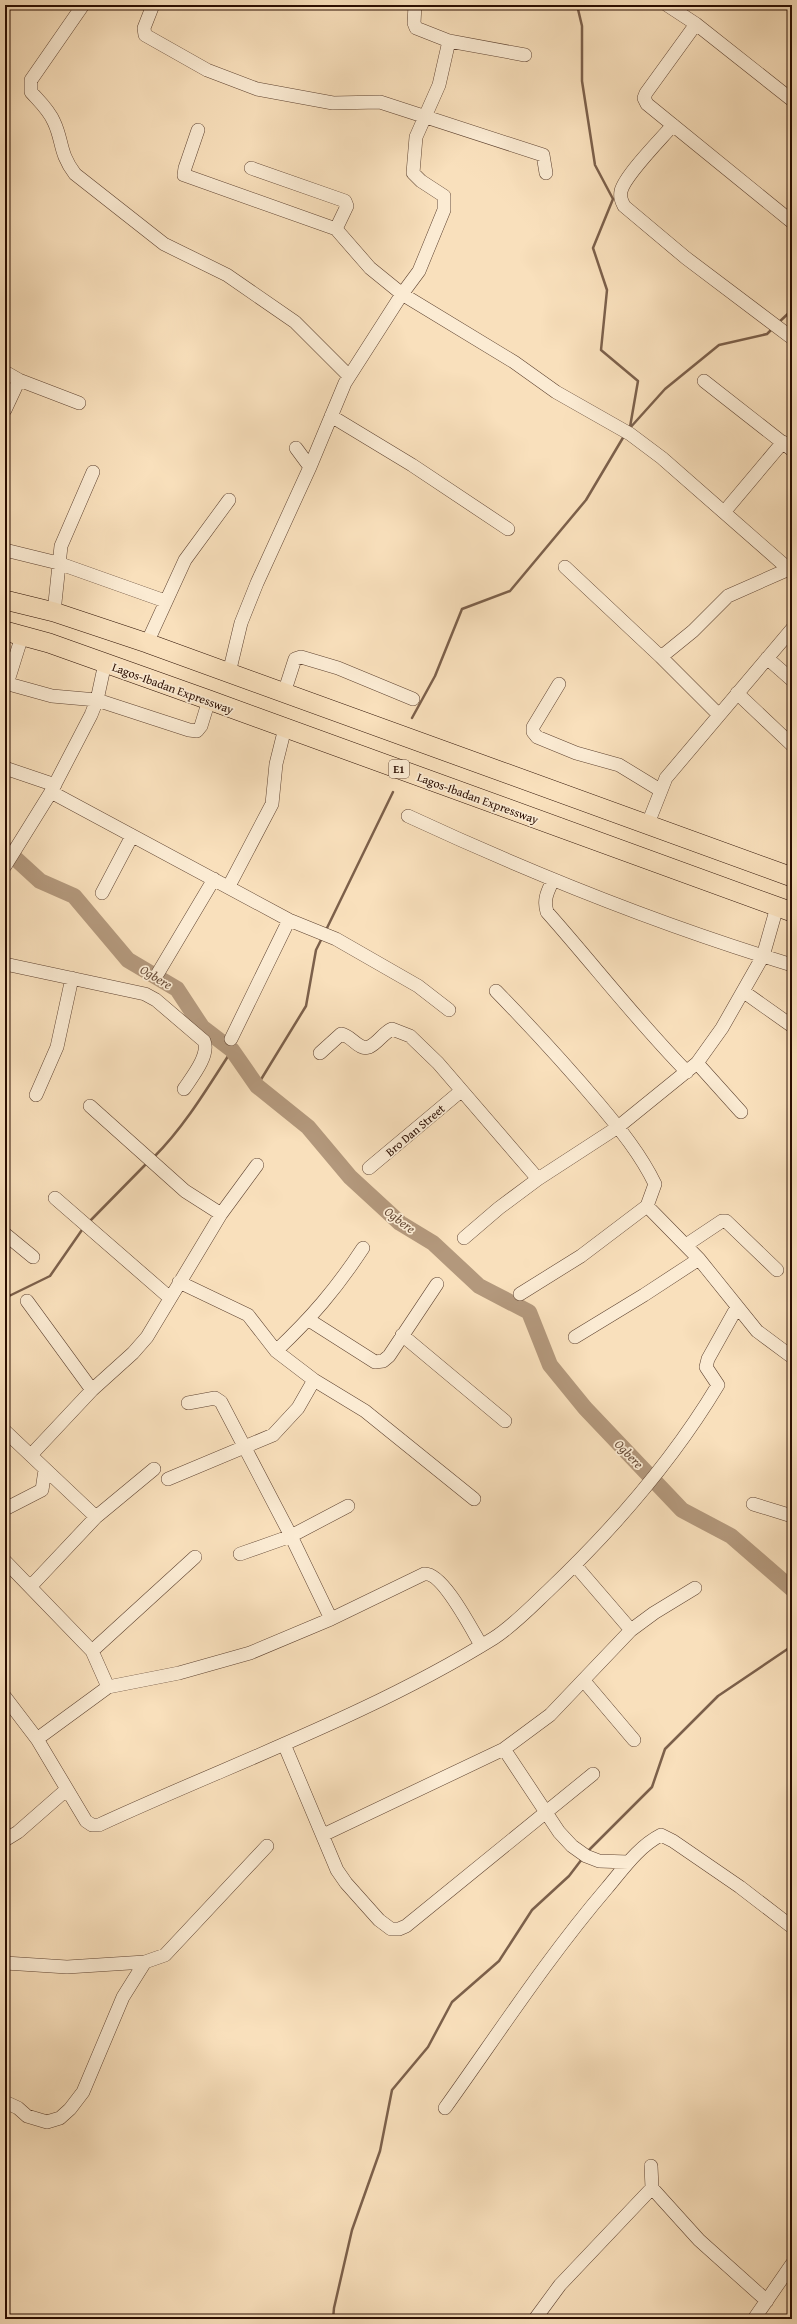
<svg xmlns="http://www.w3.org/2000/svg" width="797" height="2324" font-family="'Gentium Book Plus',serif">
	<style>
		.lines { fill: none; stroke-linecap: round; stroke-linejoin: round }
		.stream { stroke: #7c604b; stroke-width: 2.5 }
		.river { stroke: #b3987c; stroke-width: 16 }
		.minor-casing { stroke: #5e4230; stroke-width: 14 }
		.highway-casing { stroke: #2a0d01; stroke-width: 20 }
		.minor { stroke: #fbebd3; stroke-width: 13 }
		.highway { stroke: #f9e0bc; stroke-width: 19 }
		.labels { text-anchor: middle; dominant-baseline: central; stroke-width: 3.5; stroke-linejoin: round; paint-order: stroke }
		.shield { fill: #fbebd3; stroke: #695040; stroke-width: 1 }
		.shield-label { font-size: 11px; font-weight: bold; fill: #2a0d01 }
		.street-label { font-size: 12px; fill: #2a0d01; stroke: #fbebd3 }
		.water-label { font-size: 13px; font-style: italic; fill: #684c38; stroke: #fbebd3 }
	</style>
	<rect width="100%" height="100%" fill="#f9e0bc"/>
	<filter id="stains"><feTurbulence type="fractalNoise" baseFrequency=".005" numOctaves="4"/><feColorMatrix values="0 0 0 0 .2 0 0 0 0 .09 0 0 0 0 .02 0 0 0 .5 -.17"/></filter>
	<radialGradient id="worn" r=".72"><stop offset=".6" stop-color="#630" stop-opacity="0"/><stop offset="1" stop-color="#630" stop-opacity=".3"/></radialGradient>
	<g class="lines">
		<path class="stream" d="M577,5L582,26V81L595,165L613,199L593,248L607,290L601,350L638,381L630,427
			M778,323L792,310
			M629,429L665,389L719,345L767,334L773,328
			M412,718L435,676L462,609L510,591L586,500L624,436
			M326,930L393,792
			M257,1086L306,1006L316,950L322,938
			M154,1157C185,1126 208,1087 232,1050
			M89,1222L147,1163
			M5,1298L50,1276L84,1227
			M588,1851L652,1787L665,1749L718,1696L792,1646
			M333,2319L334,2308L352,2230L380,2151L392,2090L428,2047L452,2002L499,1961L532,1910L569,1876L582,1859"/>
		<path class="river" d="M5,849L40,881L74,896L128,960L177,989L202,1027L232,1050L257,1086L308,1127L350,1177L400,1223L433,1243L479,1286L529,1312L550,1365L585,1408L682,1510L731,1536L792,1589"/>
		<defs>
			<path id="minor" d="M83,5L31,80V92C39,101 49,110 54,122C63,141 59,153 75,174L164,244L227,275L295,322L349,376
				M153,5L144,28L145,35L207,70L257,89L333,103L380,102L543,155L546,173
				M667,5L696,24L792,100
				M696,24L646,93L644,98L647,104L792,222
				M449,41L525,55
				M673,125C661,139 625,175 621,191C620,197 621,200 624,206L686,258L792,338
				M198,130L185,168L184,175L336,229
				M251,168L345,201L347,206L336,229L370,268L402,294L514,362L556,392L630,434L662,458L792,572
				M5,372L19,380L79,403
				M704,381L792,450
				M5,410L19,380
				M331,416L412,465L508,529
				M296,448L310,467
				M725,511L783,442
				M5,550L58,563L165,601
				M565,567L661,657L718,714
				M54,612L61,546L93,472
				M147,643L185,560L229,500
				M661,657L693,631L728,596L789,569
				M767,658L792,680
				M229,673L241,623L257,583L310,467L345,383L402,294L419,271L444,210V196L421,181L413,173L416,137L439,85L449,41L416,28L414,23L415,5
				M5,683L52,696L97,700L189,730L197,731L201,726L209,700
				M7,684L22,636
				M559,684L533,727V732L537,737L576,753L619,765L660,790
				M284,693L295,659L301,657L338,668L413,699
				M737,693L792,745
				M5,768L55,785
				M51,792L289,920L336,939L418,986L449,1010
				M408,816C533,874 660,925 792,965
				M647,826L666,778L792,629
				M5,866L51,792L91,715L97,700L105,663
				M553,880C548,891 543,899 547,912C594,965 637,1021 687,1072
				M229,886L272,804L276,764L285,728
				M102,893L132,836
				M5,964L145,994L156,1000L204,1041C210,1055 192,1077 184,1089
				M158,973L214,879
				M496,991C532,1028 566,1065 599,1104C620,1129 641,1155 655,1184L647,1206L581,1256L520,1294
				M744,992L792,1026
				M231,1039L289,920
				M320,1053L341,1034C351,1035 359,1051 369,1047C378,1043 383,1033 392,1029L410,1036L438,1063L538,1179
				M697,1063L741,1112
				M36,1095L57,1047L72,978
				M90,1106L185,1191L221,1214
				M369,1168L461,1091
				M55,1198L170,1298
				M647,1206L699,1259L757,1331L792,1357
				M5,1234L33,1257
				M464,1238L499,1208L538,1179L618,1127L697,1063L722,1028L763,956L777,907
				M686,1245L722,1221H726L777,1270
				M179,1282L248,1315L276,1351L314,1380L365,1411L474,1499
				M27,1301L92,1390
				M309,1320L375,1362L383,1361L389,1356L437,1284
				M402,1335L505,1421
				M575,1337L644,1295L699,1259
				M276,1351C312,1317 336,1289 363,1248
				M188,1403L215,1398L221,1402L291,1536L331,1619
				M5,1431L96,1517
				M31,1455L92,1390L133,1353L147,1337L221,1214L257,1165
				M168,1479L273,1435L298,1408L314,1380
				M753,1504L792,1516
				M5,1509L42,1490L45,1470
				M240,1554L291,1536L348,1506
				M5,1561L92,1651L108,1687
				M575,1565L631,1630
				M31,1586L96,1517L154,1469
				M92,1651L195,1557
				M584,1681L634,1740
				M5,1697L37,1739L86,1821L92,1825H99C231,1764 370,1715 494,1638C514,1625 532,1606 550,1589C613,1529 673,1460 718,1385L706,1367L708,1359L737,1307
				M37,1739L108,1687L179,1673L250,1653L331,1619L424,1574C442,1571 472,1630 481,1645
				M284,1744L337,1870L346,1883L379,1920L391,1929H399L406,1926L593,1774
				M504,1749L559,1832L572,1846L586,1856L599,1861L628,1862
				M323,1835L504,1749L550,1715L631,1630L654,1613L695,1588
				M5,1840L18,1832L66,1790
				M5,1963L67,1967L145,1962
				M5,2102L18,2108L27,2116L47,2122L60,2118L70,2109L83,2092L123,1997L145,1962L165,1955L267,1846
				M445,2108C498,2034 548,1957 607,1888C623,1869 639,1846 661,1835L673,1841L740,1887L792,1927
				M651,2166L652,2188L699,2240L767,2301
				M535,2319L560,2285L652,2188
				M754,2319L792,2264"/>
			<path id="highway" d="M5,600L54,612L147,643L792,877
				M5,631L49,643L209,700L792,912"/>
		</defs>
		<use href="#minor" class="minor-casing"/>
		<use href="#highway" class="highway-casing"/>
		<use href="#minor" class="minor"/>
		<use href="#highway" class="highway"/>
	</g>
	<g class="labels">
		<rect class="shield" x="389" y="760" width="20" height="18" rx="3"/>
		<g class="shield-label">
			<text x="399" y="769">E1</text>
		</g>
		<g class="street-label">
			<text transform="translate(173 688) rotate(20)">Lagos-Ibadan Expressway</text>
			<text transform="translate(478 798) rotate(20)">Lagos-Ibadan Expressway</text>
			<text transform="translate(415 1130) rotate(-40)">Bro Dan Street</text>
		</g>
		<g class="water-label">
			<text transform="translate(156 977) rotate(31)">Ogbere</text>
			<text transform="translate(400 1220) rotate(37)">Ogbere</text>
			<text transform="translate(629 1454) rotate(46)">Ogbere</text>
		</g>
	</g>
	<rect width="797" height="2324" fill="none" stroke="#f9e0bc" stroke-width="20"/>
	<rect x="6" y="6" width="785" height="2312" fill="none" stroke="#2a0d01" stroke-width="2"/>
	<rect x="10" y="10" width="777" height="2304" fill="none" stroke="#2a0d01"/>
	<rect width="100%" height="100%" filter="url(#stains)"/>
	<rect width="100%" height="100%" fill="url(#worn)"/>
</svg>
